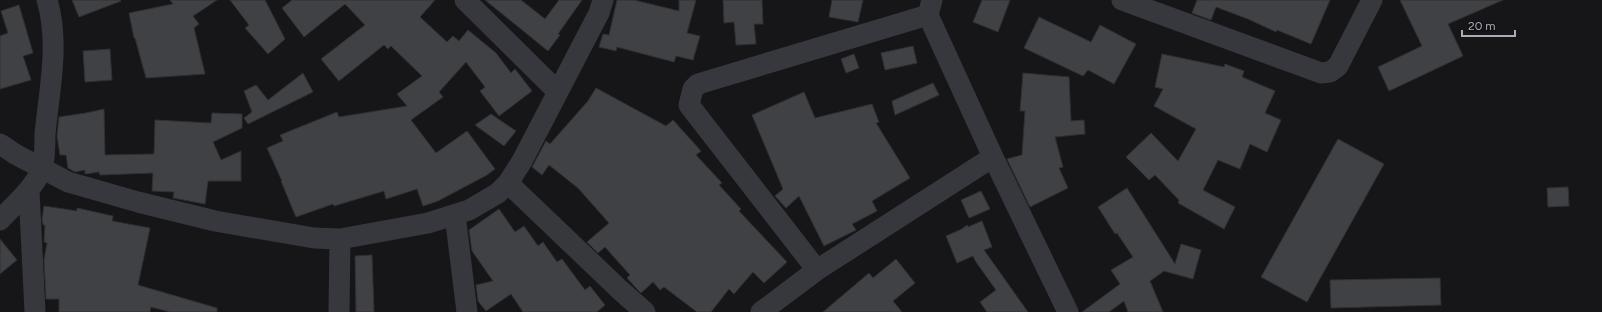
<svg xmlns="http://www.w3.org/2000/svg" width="1602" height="312" font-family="Figtree,sans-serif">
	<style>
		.building { fill: #404145; stroke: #303034 }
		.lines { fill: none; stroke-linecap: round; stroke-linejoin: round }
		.minor { stroke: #37383d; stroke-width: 21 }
	</style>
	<rect width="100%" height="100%" fill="#161618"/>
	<path class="building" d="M72,0H120L121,1L79,17Z
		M170,0H217L193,16L199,24L194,28L205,74L146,78L135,38H134L129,13L173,4Z
		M230,0H265L285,39L268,54L245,28L249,25Z
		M292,0H435L420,17L447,42L453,36L459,41L468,30L496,53L511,73L515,69L532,91L499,116L480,91L485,87L466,62L439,92L443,97L411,120L436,153L467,131L495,169L487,175L438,201L423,206L417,189L386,199L384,191L334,206L333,204L296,217L281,181H282L267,148L283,141L280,135L337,112L339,117L407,106L397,94L422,76L391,46L388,49L384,45L339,81L321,59L365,25L345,4L304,37L282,8Z
		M485,0H521L545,19L559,0H582L558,34L560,35L548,51Z
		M617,0H634L679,11V0H696L687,33L700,36L693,60L676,56L674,62L617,47L616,51L599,47L603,34L609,35Z
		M723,0H762L763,24H754L756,44L736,45L734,22L724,23Z
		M832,0H863L858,22L829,17Z
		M982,0H1010L998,32L973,22Z
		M1197,0H1330L1311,44L1277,30L1276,32L1248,19L1216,7L1211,20L1192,13Z
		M1400,0H1503L1448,24L1463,56L1389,91L1378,67L1422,46Z
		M19,5L33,53L23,56L31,80L0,89V36L8,33L1,11Z
		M1039,17L1091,42L1100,25L1136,44L1114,84L1088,70L1083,76L1024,48Z
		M913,46L917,63L885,70L881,53Z
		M110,49L112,80L85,82L83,51Z
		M854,54L859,68L846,73L841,59Z
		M1162,54L1224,67L1225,64L1244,71L1242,77L1275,91L1265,113L1281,120L1267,152L1250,144L1240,169L1218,160L1203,190L1235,207L1224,229L1178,203L1179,200L1155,175L1149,180L1126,157L1151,133L1178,161L1196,129L1154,106L1163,89L1155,87Z
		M303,73L313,92L248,124L244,118L252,112L244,91L256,85L268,100Z
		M1023,73L1069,77L1071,121L1084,120L1085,134L1055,137L1063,167L1059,168L1068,188L1030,207L1007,159L1022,155L1025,111H1020Z
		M933,83L939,95L895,115L892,101Z
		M596,88L666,126L673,120L701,151L696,155L722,183L719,185L741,209L739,211L787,262L764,283L753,272L734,294L729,289L711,312H697L664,287L660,290L653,282L641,293L637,289L627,278L630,275L605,247L598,253L587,242L609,223L578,188L549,165L542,175L532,167L546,141L550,144L588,101Z
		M804,92L815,118L872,104L879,122L876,123L910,178L872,201L877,211L852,224L856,230L824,246L799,196L786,208L775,196L783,189L752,115Z
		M104,109L105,155L154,154L155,120L211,123L212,113L242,114V128L213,142L221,160L241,151V181H208L205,204L173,198L174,192L152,191L153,173L100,175L99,172L85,174V170L75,172L68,168L66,155H60L57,136L59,117L86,113Z
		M491,114L516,131L504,146L475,125Z
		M1338,139L1384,164L1307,302L1261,277Z
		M1568,187L1569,206L1548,207L1547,188Z
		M1127,188L1175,264L1181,244L1201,250L1193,279L1164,271L1150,281L1163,312H1128L1124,301L1109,312H1082L1120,284L1111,270L1133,257L1117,233L1115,234L1098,207Z
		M981,191L990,209L969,218L961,200Z
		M44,206L77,211V208L113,216L112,221L150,228L138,285L217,308V312H170L151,307L150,312H59V299H46L44,260L47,243L44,242L45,225H43L42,219Z
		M499,209L515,232L524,226L538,246L543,242L557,262L562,259L585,290L590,286L605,305L597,312H523L511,294L486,311L478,301L476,285L493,281L472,251L469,230Z
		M982,221L992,247L984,250L1028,312H987L980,302L996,290L976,262L973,256L957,263L946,236L962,229L967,225L968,227Z
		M0,239L17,260L0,274Z
		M372,255L374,312H356L355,256Z
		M896,259L915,283L893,301L902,312H823L869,273L873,278Z
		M1440,278L1441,305L1331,308L1330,280Z"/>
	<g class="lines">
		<path class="minor" d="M465,0L558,92
			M932,0L928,15L993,157L1068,312
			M1122,0L1321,73L1330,72L1338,66L1372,0
			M0,144L15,154L68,182L138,202L215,221L314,238L340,239L428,223L469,210L498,193L508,183L522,161L599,13L603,0
			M508,183L620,290L645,312
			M29,190L35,312
			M455,215L467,312
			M0,220C15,204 32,190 41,171C45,163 45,144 45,134C49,91 60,43 47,0
			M817,270L689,105L693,89L698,84L928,15
			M339,312L340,239
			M761,312L817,270L993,157"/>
	</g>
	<path d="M1462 30v6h53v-6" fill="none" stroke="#a8adb8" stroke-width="2"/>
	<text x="1468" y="30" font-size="12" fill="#a8adb8" stroke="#111113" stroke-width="3" paint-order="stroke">20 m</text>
</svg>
